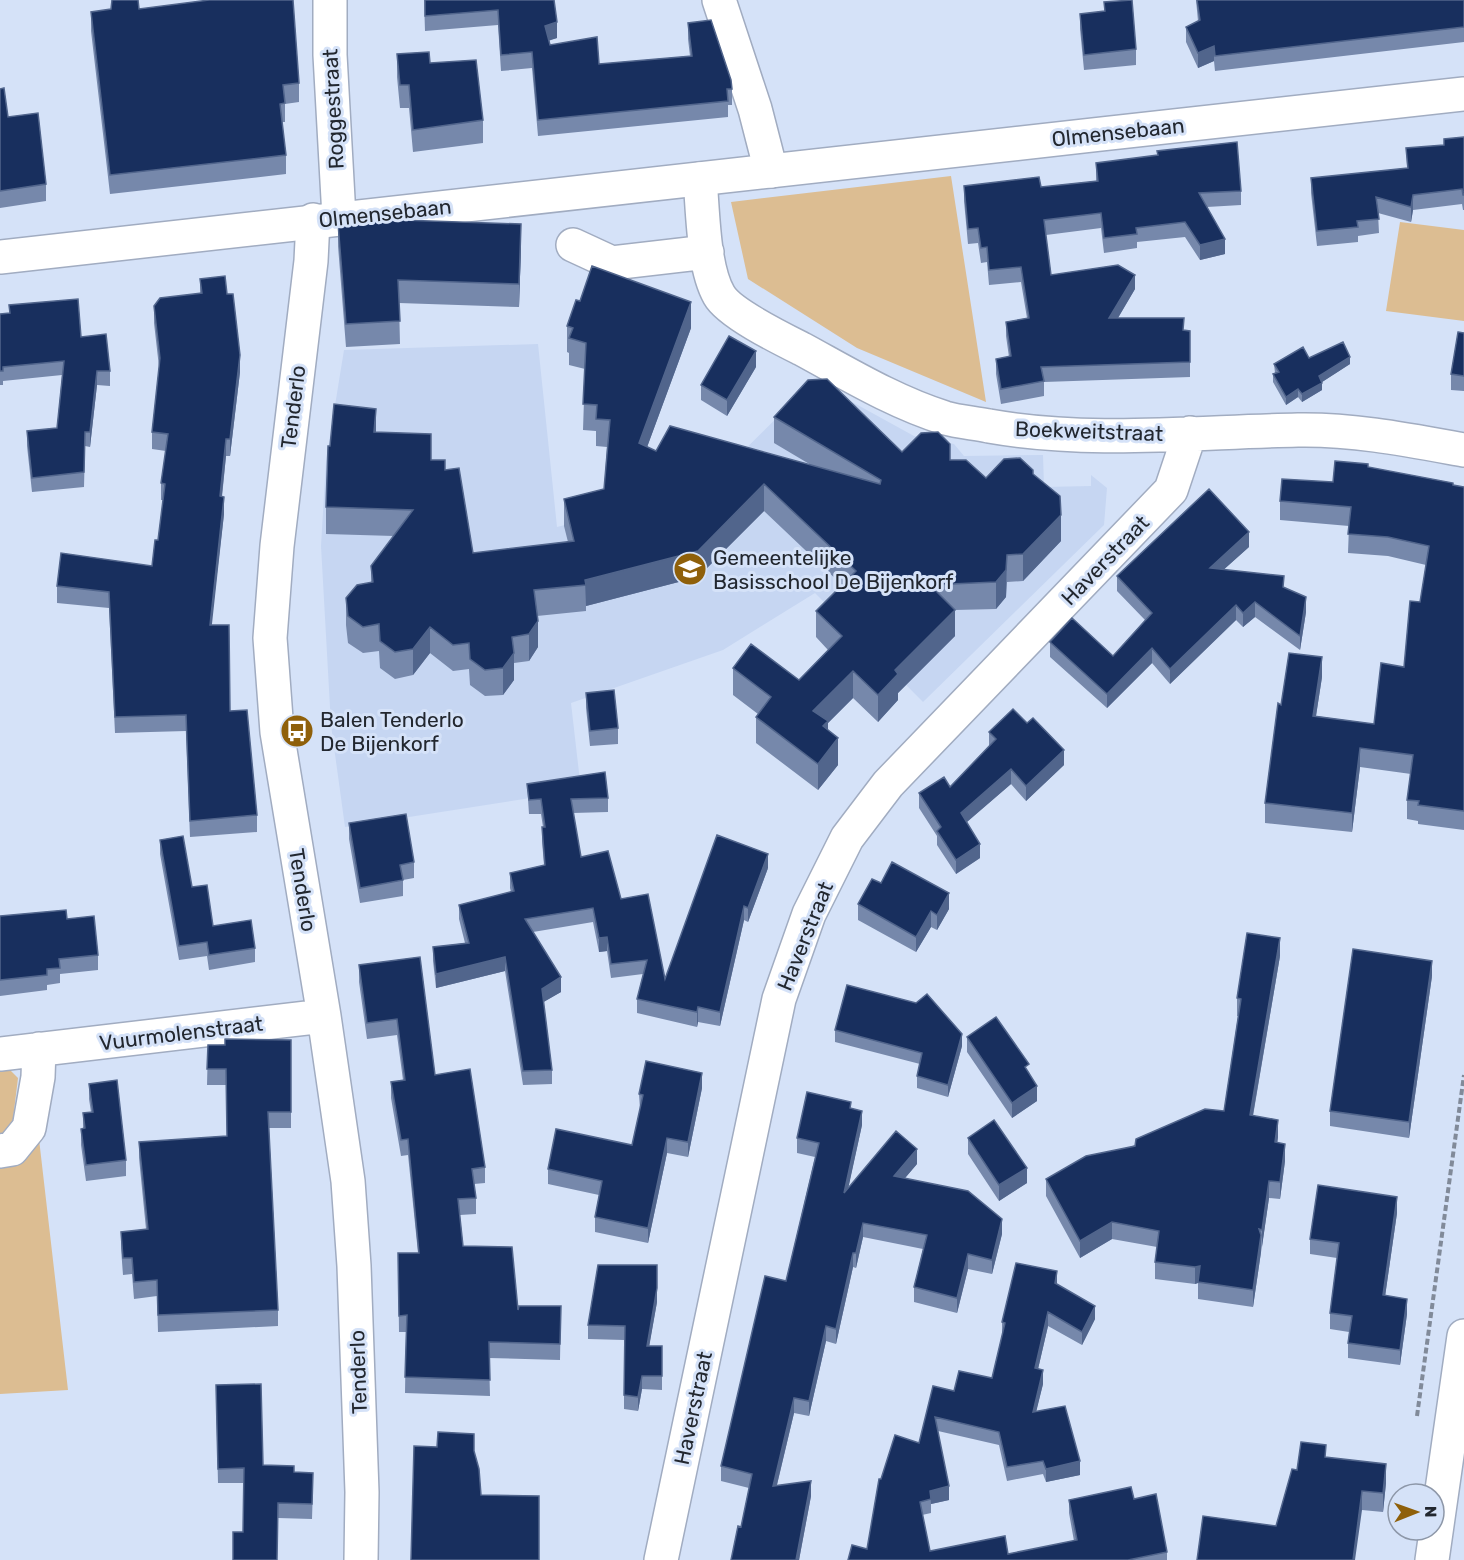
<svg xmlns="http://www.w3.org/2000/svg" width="1464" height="1560" font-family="Rubik,sans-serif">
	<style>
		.built { fill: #c6d6f2 }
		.green { fill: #dcbd92 }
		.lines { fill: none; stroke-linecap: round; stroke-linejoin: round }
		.minor-casing { stroke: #a1acc1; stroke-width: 36 }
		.tertiary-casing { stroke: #a1acc1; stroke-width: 36 }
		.primary-casing { stroke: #a1acc1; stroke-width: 36 }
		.path { stroke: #818a99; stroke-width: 4; stroke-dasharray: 6 3; stroke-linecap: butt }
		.minor { stroke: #fff; stroke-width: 33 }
		.tertiary { stroke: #fff; stroke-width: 33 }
		.primary { stroke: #fff; stroke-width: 33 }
		.wall { fill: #7688ab }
		.shaded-wall { fill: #51658c }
		.building { fill: #182f5e; stroke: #51658c; stroke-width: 1.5 }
		.labels { text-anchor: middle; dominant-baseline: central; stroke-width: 6; stroke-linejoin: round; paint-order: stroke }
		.street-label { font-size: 21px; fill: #22272f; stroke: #d5e2f8 }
		.poi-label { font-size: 21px; fill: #22272f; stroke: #d5e2f8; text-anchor: start }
	</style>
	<rect width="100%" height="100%" fill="#d5e2f8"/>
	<path class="built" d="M538,344L557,527L705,489L814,381L914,436L954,444L964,456L1043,455L1044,487L1091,486V475L1107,488L1104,525L923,702L815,593L723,650L571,703L581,790L345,827L331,725L321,546L326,461L344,350Z"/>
	<path class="green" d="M951,176L986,402L857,348L748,279L731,202Z
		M1400,222L1464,230V321L1386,311Z
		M0,1070H10L18,1078L13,1119L8,1132L0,1136Z
		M39,1139L68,1390L0,1394V1165Z"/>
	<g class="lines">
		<defs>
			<path id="minor" d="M330,0V55L339,217
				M719,0L755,109L771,171
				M700,179C703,212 703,267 719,295C729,313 782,339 802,349C848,374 894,402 945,418C959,422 975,423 989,426C1091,444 1195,432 1298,430C1354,429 1409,440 1464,450
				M313,220L311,261L277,546L270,638L277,732L324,1016L348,1181L354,1266L362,1492L361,1560
				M573,245L612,263L707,252
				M0,1054L324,1016
				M0,1151L12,1149L29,1128L38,1077L39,1049
				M661,1560L779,999L809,914L847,838L888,784L1171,490L1190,433"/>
			<path id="tertiary" d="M0,257C488,201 976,148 1464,94"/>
			<path id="primary" d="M1432,1560L1464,1336"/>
		</defs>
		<use href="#minor" class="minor-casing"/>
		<use href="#tertiary" class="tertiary-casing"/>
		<use href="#primary" class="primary-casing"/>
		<path class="path" d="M1417,1416L1464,1075"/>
		<use href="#minor" class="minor"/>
		<use href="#tertiary" class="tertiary"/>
		<use href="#primary" class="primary"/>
	</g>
	<path class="wall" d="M424,0H554L557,38L549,40L550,45L599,64L690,56L688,39V23L732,89V105H728V117L538,136L532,68L501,71L498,25L425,31Z
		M1196,0H1464V42L1215,71L1214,61L1198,68L1186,42V27L1198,21Z
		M1104,2L1136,49V65L1084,70L1080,29V14L1104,11Z
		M139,9L299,83V102L285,104V122H282L286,155V174L110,194L91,31V12Z
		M397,54L483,120V143L413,152L409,108H400L397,77Z
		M0,89L8,117L46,184V201L0,208Z
		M1464,137V210H1463L1462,204L1413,210L1411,222L1378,213L1379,233L1358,236V242L1317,246L1311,193V178L1407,168L1406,148L1444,146V139Z
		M1096,163L1241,191V205L1207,207L1225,254L1200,260L1185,237L1137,242V248L1104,253L1101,228L1046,235L1051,275L1135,289L1118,318L1190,331V377L1044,382V396L1001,404L996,374V359L1009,357L1006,336V322L1027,318L1021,282L989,285L987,262L981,263L978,243L968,244L964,201V186L1041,187L1096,181Z
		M338,223L521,247L519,307L399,303L400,344L346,347L338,246Z
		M200,279L227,294L240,372L230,456H226L222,497L224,514L211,625L230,711L257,815V832L190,837L186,731L115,733L109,608L57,603V586L152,566L158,540L163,500H161V483L166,451L152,449V432L159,367L154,323V306L200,293Z
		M9,305L81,337L110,371V386L97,385L90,447L85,446L84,487L32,492L27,446V431L57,428L62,375L3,381V385H0V314L9,313Z
		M567,326L691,328L647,447L656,451L811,465L774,443V417L902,452L950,460L986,478L1033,474L1061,541L1023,581L1007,582L1006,597L996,609L955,610V636L898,693V700L878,722L853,698L828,723V730L838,765L818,790L756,743V717L758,714L733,695V668L799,680L828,650L816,637V611L842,585L764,511L698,577L586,606V611L537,616L538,647L529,661L514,663V680L503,695L485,696L470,685L469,669L453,671L430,653L413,675L395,679L380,668L379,651L363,653L348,643L346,625V598L371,582V566L394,536L326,534V507L330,446L376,432L431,460L445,470L473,553L568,542L564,526V499L604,489L607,447L596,446V431L583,430L585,369L569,365V353L567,352Z
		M1464,333V391L1451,390V374Z
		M1309,358L1350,364L1322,382V390L1302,402L1298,397L1286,405L1273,382V374L1275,373L1274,364Z
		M756,367L727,416L701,400V385Z
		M1368,467L1464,487V830L1418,824V821L1407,819V800L1411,774L1360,767L1352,832L1265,823V803L1281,705L1322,677L1316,716L1374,724L1404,667L1420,602L1426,565L1388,556L1348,553L1349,526L1280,520V501L1333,482Z
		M1249,547L1224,569L1284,588L1306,612L1300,650L1255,617L1243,627L1236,620L1170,684L1152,663L1107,708L1050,657V642L1113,656L1145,620L1117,591V576Z
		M586,693L618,728V744L590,746L586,708Z
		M989,732L1064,765L1026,801L1011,784L967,822L980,858L956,874L937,845V836L919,808V793L950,787L989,747Z
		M527,784L608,798V812L573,813L581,857L621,899L665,979L768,868L748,922L744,920L720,1026L698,1022L697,1027L637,1013V999L643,974L611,978L607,951L599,952L593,922L533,932L561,992L543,1002L552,1070V1084L523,1085L505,971L436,988L433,961V947L465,943L459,919V905L511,892L510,888V873L544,865L542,841V827H543L541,814H529Z
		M349,823L414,862V878L403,880V896L360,903L349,839Z
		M160,840L192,887L213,926L255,948V962L209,970L207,956L179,960L160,854Z
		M881,883L949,909L937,930L931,927L916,952L858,920V904Z
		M0,916L67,919L98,955V970L60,974V983L47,985V990L0,996Z
		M1280,956L1253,1116L1278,1137L1277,1143L1285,1161L1280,1199L1269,1198L1253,1307L1198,1299V1283L1195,1284L1155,1279V1262L1157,1247L1112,1239L1080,1258L1046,1196V1179L1224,1111L1238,1016H1237V998Z
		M420,957L435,1075L485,1167V1183L474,1184L476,1198V1214L460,1215L463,1246L518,1310L561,1306L560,1360L489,1358L490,1396L405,1393L406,1332H399L398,1253H418L408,1155L401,1156L391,1098V1082L403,1080L397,1035L367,1039L359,982V965Z
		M1432,976L1409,1138L1330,1126V1111Z
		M835,1030L962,1046L948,1097L917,1088V1076L920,1064L835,1042Z
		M967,1037L1029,1072L1037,1101L1012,1118L967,1052Z
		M291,1040V1128H269L278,1310V1326L158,1332L157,1296L134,1299L132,1274L123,1275L121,1248V1232L146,1229L139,1158V1142L227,1136L226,1085H207L208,1045H225Z
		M89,1084L126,1160V1176L86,1181L81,1145V1129H83V1113L91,1112L89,1099Z
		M702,1088L688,1157L667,1153L648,1243L595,1232V1217L599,1195L548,1184V1169L632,1145L640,1109L639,1094Z
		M851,1108L862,1125L848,1188L917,1164L905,1178L1002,1234L992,1274L968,1269L957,1313L914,1302V1287L923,1249L863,1237L856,1268L853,1267L836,1344L826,1341L809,1416L794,1413L777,1485L811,1496L799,1560H731L741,1527L749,1488L721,1481V1466L786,1281L815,1157L797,1153V1138Z
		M968,1138L1027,1183L999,1201L968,1154Z
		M1397,1213L1385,1296L1407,1314L1400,1365L1348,1358V1343L1349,1332L1330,1329V1313L1337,1258L1310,1254V1239Z
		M1057,1284L1095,1319L1082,1345L1048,1326L1038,1369L1043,1384L1036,1411L1080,1475L1046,1482L1043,1474L1007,1481L999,1445L938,1431L949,1500L931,1504V1513L922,1515L930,1551L1008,1554L1074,1541L1069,1513V1500L1134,1499L1167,1552V1560H848L867,1549L881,1479L919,1443L933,1386L954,1391L992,1378L1002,1335V1322Z
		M657,1302L649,1346H662V1390L642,1389L638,1411L624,1409V1340L588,1339V1325Z
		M216,1400L263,1465L294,1472L313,1487L312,1519L278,1518L243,1532L244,1483H218Z
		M1326,1457L1386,1483L1383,1512L1362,1510L1276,1526L1297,1470Z"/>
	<path class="shaded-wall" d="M557,22V38L545,42V26Z
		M1214,46V61L1198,68V53Z
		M1413,195V210L1411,222V207Z
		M521,224V247L519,307V284Z
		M1225,239V254L1200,260V245Z
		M1135,275V289L1109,333V318Z
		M691,302V328L639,469V443Z
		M756,351V367L727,416V400Z
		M240,355V372L230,456V439Z
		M1350,357V364L1319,384V376Z
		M97,371V385L90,447V432Z
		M1322,383V390L1302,402V394Z
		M1298,389V397L1286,405V397Z
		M376,409V436L374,432Z
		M226,439V456L220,513V496Z
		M764,484V511L698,577L586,606L585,580Z
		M224,497V514L210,642V625Z
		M1061,515V541L1023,581V554Z
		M1249,532V547L1210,582V568Z
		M1007,555L1006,597L996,609V582Z
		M1306,597V612L1300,650V636Z
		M1255,602V617L1243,627V613Z
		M1236,605V620L1170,684V669Z
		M955,610V636L898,693V700L878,722V695L895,670Z
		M538,621V647L529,661V634Z
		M430,627V653L413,675V649Z
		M1152,648V663L1107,708V694Z
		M514,653V680L503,695V668Z
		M1322,657V677L1313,735V716Z
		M853,671V698L828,723V748L813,711Z
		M838,738V765L818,790V764Z
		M1360,748V767L1352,832V813Z
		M1064,750V765L1026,801V786Z
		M1011,769V784L961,827V813Z
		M980,844V858L956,874V860Z
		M768,854V868L748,922V908Z
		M949,893V909L937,930V915Z
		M744,906V920L720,1026V1012Z
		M931,911V927L916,952V937Z
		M607,937V951L599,952V938Z
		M1280,938V956L1250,1132V1115Z
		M505,957V971L436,988V974Z
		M1432,961V976L1409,1138V1122Z
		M561,977V992L542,1003V989Z
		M698,1007V1022L697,1027V1012Z
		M962,1034V1046L948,1097V1085Z
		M702,1073V1088L688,1157V1142Z
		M1037,1086V1101L1012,1118V1103Z
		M862,1111V1125L844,1208V1193Z
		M1278,1120V1137L1275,1159V1142Z
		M667,1138V1153L648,1243V1228Z
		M1285,1144V1161L1280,1199V1182Z
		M917,1149V1164L894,1191V1176Z
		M1027,1168V1183L999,1201V1185Z
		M1269,1181V1198L1262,1247V1230Z
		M1397,1197V1213L1383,1311V1295Z
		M1002,1219V1234L992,1274V1260Z
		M1112,1222V1239L1080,1258V1241Z
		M863,1223V1237L856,1268V1253Z
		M1261,1235V1252L1253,1307V1290Z
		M853,1253V1267L836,1344V1329Z
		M968,1254V1269L957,1313V1298Z
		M657,1265V1302L647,1359V1346Z
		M1200,1266L1198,1283L1195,1284V1267Z
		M1057,1271V1285L1055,1283Z
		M1407,1299V1314L1400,1365V1350Z
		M1095,1306V1319L1082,1345V1332Z
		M1048,1312V1326L1035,1382V1368Z
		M826,1326V1341L809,1416V1401Z
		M1043,1370V1384L1033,1425V1412Z
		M642,1376V1389L638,1411V1397Z
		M794,1398V1413L773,1501V1486Z
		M1080,1461V1475L1046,1482V1469Z
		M1386,1464V1483L1383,1512V1493Z
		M811,1481V1496L799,1560H796Z
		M949,1486V1500L931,1504L930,1491Z
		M1362,1491V1510L1355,1560H1353Z"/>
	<path class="building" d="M112,0H138L139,9L209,0H293L299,83L283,85L285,103L280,104L286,155L110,175L91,12L111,9Z
		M425,0H554L557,22L545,26L550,45L597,37L599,64L692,56L688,23L711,20L731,80L732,89H727L728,101L538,120L532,52L501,55L498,10L425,16Z
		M1132,0L1136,49L1084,55L1080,14L1105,11L1104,2Z
		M1197,0H1464V27L1215,56L1214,46L1198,53L1186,27L1200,20Z
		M429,52L430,63L476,60L483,120L413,130L409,85H400L397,54Z
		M4,88L8,117L38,113L46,184L0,191V89Z
		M1464,137V195H1463L1462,189L1413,195L1411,207L1376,197L1379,219L1357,221L1358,227L1317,231L1311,178L1408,168L1406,148L1444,145V139Z
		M1237,142L1241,191L1199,193L1225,239L1200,245L1185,222L1136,228L1137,234L1104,238L1101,213L1044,220L1051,275L1118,265L1135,275L1109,318H1184L1183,330L1190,331V362L1041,367L1044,381L1001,389L996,359L1011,356L1006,322L1029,318L1021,267L989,270L987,247L981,248L978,228L968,229L964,186L1039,177L1041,187L1098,181L1096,163L1158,155L1157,151Z
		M401,220L521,224L519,284L398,280L400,321L346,324L338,223Z
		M592,266L691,302L639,443L656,451L670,426L880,484L881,480L774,417L808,380L827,379L902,452L921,433L938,432L950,444V460H966L986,478L1004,459L1020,458L1033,470V474L1060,496L1061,515L1023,554L1007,555L1006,570L996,582L930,585L955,610L895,670L898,674L878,695L853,671L813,711L828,721L823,726L838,738L818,764L756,717L771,697L733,668L751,644L799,680L842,636L816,611L856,571L764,484L698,551L585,580L586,585L534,590L538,621L529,634L512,637L514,653L503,668L485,670L470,659L469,643L453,645L430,627L413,649L395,652L380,641L379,624L363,627L348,616L346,598L357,585L373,582L371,566L413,510L326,507L328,446H330L334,404L376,409L374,432L431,434V460H445V470L459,468L473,553L574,541L564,499L604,489L610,420L596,419L597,405L583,404L586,343L569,338L573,328L567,326L576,300L580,301Z
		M225,276L227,294H233L240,355L230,439H226L220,496L224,497L210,625H229L230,711L247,710L257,815L190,821L186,715L115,717L109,592L57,586L61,553L152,566L155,540H158L165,484L161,483L168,434L152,432L160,358L154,306L160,298L202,293L200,279Z
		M78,299L81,337L106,334L110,371H97L90,432H85L84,472L32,478L27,431L57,428L64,361L3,367V371H0V314L10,313L9,305Z
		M1458,332L1464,333V376L1451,374Z
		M729,336L756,351L727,400L701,385Z
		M1343,342L1350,357L1319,376L1322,383L1302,394L1298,389L1286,397L1273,374L1279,372L1274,364L1303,347L1309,358Z
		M1335,461L1368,464V467L1453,483V485L1464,487V811L1418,805L1419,801L1407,800L1413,755L1360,748L1352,813L1265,803L1278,703L1281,705L1289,653L1322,657L1313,716L1374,724L1381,663L1404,667L1410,601L1420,602L1429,546L1388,537L1348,534L1351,507L1280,501L1282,479L1333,482Z
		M1209,489L1249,532L1210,568L1284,576L1283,587L1306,597L1300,636L1255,602L1243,613L1236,605L1170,669L1152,648L1107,694L1050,642L1072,618L1113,656L1152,613L1117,576Z
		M614,690L618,728L590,731L586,693Z
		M1013,709L1027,723L1033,718L1064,750L1026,786L1011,769L961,813L980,844L956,860L937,831L941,827L919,793L944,777L950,787L996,739L989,732Z
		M605,772L608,798L571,799L581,857L608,851L621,899L648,894L665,979L717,835L768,854L748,908L744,906L720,1012L698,1007L697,1012L637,999L647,960L611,964L607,937L599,938L593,908L525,919L561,977L542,989L552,1070L523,1071L505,957L436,974L433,947L469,943L459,905L514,891L510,873L545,865L542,827H545L541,799L529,800L527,784Z
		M406,814L414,862L400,865L403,880L360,888L349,823Z
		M183,836L192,887L207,885L213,926L251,920L255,948L209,955L207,942L179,946L160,840Z
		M892,862L949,893L937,915L931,911L916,937L858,904L872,879L881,883Z
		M66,910L67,919L94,916L98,955L59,959L60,968L47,969V975L0,980V916Z
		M1247,933L1280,938L1250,1115L1278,1120L1275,1142L1285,1144L1280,1182L1269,1181L1262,1230L1259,1229L1261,1235L1253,1290L1198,1282L1200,1266L1195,1267L1155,1262L1159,1231L1112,1222L1080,1241L1046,1179L1086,1156L1135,1146L1136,1139L1205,1109L1224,1111L1241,999L1237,998Z
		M1353,949L1432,961L1409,1122L1330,1111Z
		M420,957L435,1075L470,1069L485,1167L472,1169L476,1198L458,1199L463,1246L512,1247L518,1310L519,1306H561L560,1344L489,1342L490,1380L405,1377L407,1315L399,1316L398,1253H419L408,1139L401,1140L391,1082L405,1080L397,1019L367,1023L359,965Z
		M847,985L916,1003L927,994L962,1034L948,1085L917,1076L922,1053L835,1030Z
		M996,1017L1029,1064L1025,1067L1037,1086L1012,1103L967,1037Z
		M225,1039L291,1040V1112H268L278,1310L158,1315L157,1280L134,1282L132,1258H123L121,1232L148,1229L139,1142L227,1136L226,1069H207L208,1045H225Z
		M646,1061L702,1073L688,1142L667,1138L648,1228L595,1217L602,1181L548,1169L556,1129L632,1145L643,1095L639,1094Z
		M117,1080L126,1160L86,1165L81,1129L85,1128L83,1113L93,1112L89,1084Z
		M807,1092L851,1102L850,1108L862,1111L844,1193L896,1131L917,1149L894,1176L968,1191L1002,1219L992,1260L968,1254L957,1298L914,1287L927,1235L863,1223L856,1253H853L836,1329L826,1326L809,1401L794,1398L773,1486L811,1481L796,1560H731L738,1526L741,1527L752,1474L721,1466L765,1276L786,1281L819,1143L797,1138Z
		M994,1120L1027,1168L999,1185L968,1138Z
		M1318,1185L1397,1197L1383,1295L1407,1299L1400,1350L1348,1343L1352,1316L1330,1313L1339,1243L1310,1239Z
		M1016,1263L1057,1271L1055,1283L1095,1306L1082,1332L1048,1312L1035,1368L1043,1370L1033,1412L1065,1406L1080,1461L1046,1469L1043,1461L1007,1467L999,1432L935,1417L949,1486L930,1491L931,1499L920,1502L930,1551L1005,1536L1008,1554L1077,1540L1069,1500L1131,1487L1134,1499L1156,1494L1167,1552L1128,1560H848L852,1545L867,1549L879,1479H881L895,1435L919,1443L933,1386L954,1391L959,1371L992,1378L1005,1323L1002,1322Z
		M598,1265H657V1288L647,1346H662V1376H642L638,1397L624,1395L625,1326L588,1325Z
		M261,1384L263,1465L294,1466V1472L313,1473L312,1504L278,1503L277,1560H233V1532H243L244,1468L218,1469L216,1385Z
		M438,1432L474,1434V1451L479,1469L481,1495L539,1496V1560H411L414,1446L437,1447Z
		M1301,1442L1326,1445L1325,1457L1386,1464L1383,1493L1362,1491L1353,1560H1197L1203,1516L1276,1526L1292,1469L1297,1470Z"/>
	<defs>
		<symbol id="school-disc" viewBox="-11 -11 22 22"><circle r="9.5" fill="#8f600a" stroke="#d5e2f8"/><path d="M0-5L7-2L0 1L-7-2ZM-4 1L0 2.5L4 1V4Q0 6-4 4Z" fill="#fff"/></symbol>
		<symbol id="bus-disc" viewBox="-11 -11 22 22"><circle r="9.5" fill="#8f600a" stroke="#d5e2f8"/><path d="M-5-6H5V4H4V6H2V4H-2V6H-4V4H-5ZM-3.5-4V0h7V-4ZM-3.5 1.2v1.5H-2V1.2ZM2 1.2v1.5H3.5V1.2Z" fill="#fff"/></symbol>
	</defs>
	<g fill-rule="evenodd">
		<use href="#school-disc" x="671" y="550" width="38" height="38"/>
		<use href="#bus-disc" x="278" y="712" width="38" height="38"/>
	</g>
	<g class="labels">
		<g class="street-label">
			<text transform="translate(333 109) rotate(-93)">Roggestraat</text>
			<text transform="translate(1118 132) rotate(-6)">Olmensebaan</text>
			<text transform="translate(385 213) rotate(-6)">Olmensebaan</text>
			<text transform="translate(293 407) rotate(-83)">Tenderlo</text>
			<text transform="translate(1089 431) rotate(2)">Boekweitstraat</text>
			<text transform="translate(1105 560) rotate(-46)">Haverstraat</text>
			<text transform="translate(303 890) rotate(81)">Tenderlo</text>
			<text transform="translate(805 936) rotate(-68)">Haverstraat</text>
			<text transform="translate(181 1033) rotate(-7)">Vuurmolenstraat</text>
			<text transform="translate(358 1372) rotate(-92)">Tenderlo</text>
			<text transform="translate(693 1408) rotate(-78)">Haverstraat</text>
		</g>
		<g class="poi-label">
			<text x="713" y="557">Gemeentelijke<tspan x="713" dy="24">Basisschool De Bijenkorf</tspan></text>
			<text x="320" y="719">Balen Tenderlo<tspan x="320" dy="24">De Bijenkorf</tspan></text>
		</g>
	</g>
	<g transform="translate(1416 1512) rotate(89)"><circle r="28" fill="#d5e2f8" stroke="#8d97a8" stroke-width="1.5"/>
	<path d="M0-4.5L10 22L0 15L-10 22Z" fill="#8f600a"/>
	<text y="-9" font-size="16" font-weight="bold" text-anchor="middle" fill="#22272f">N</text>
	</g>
</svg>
